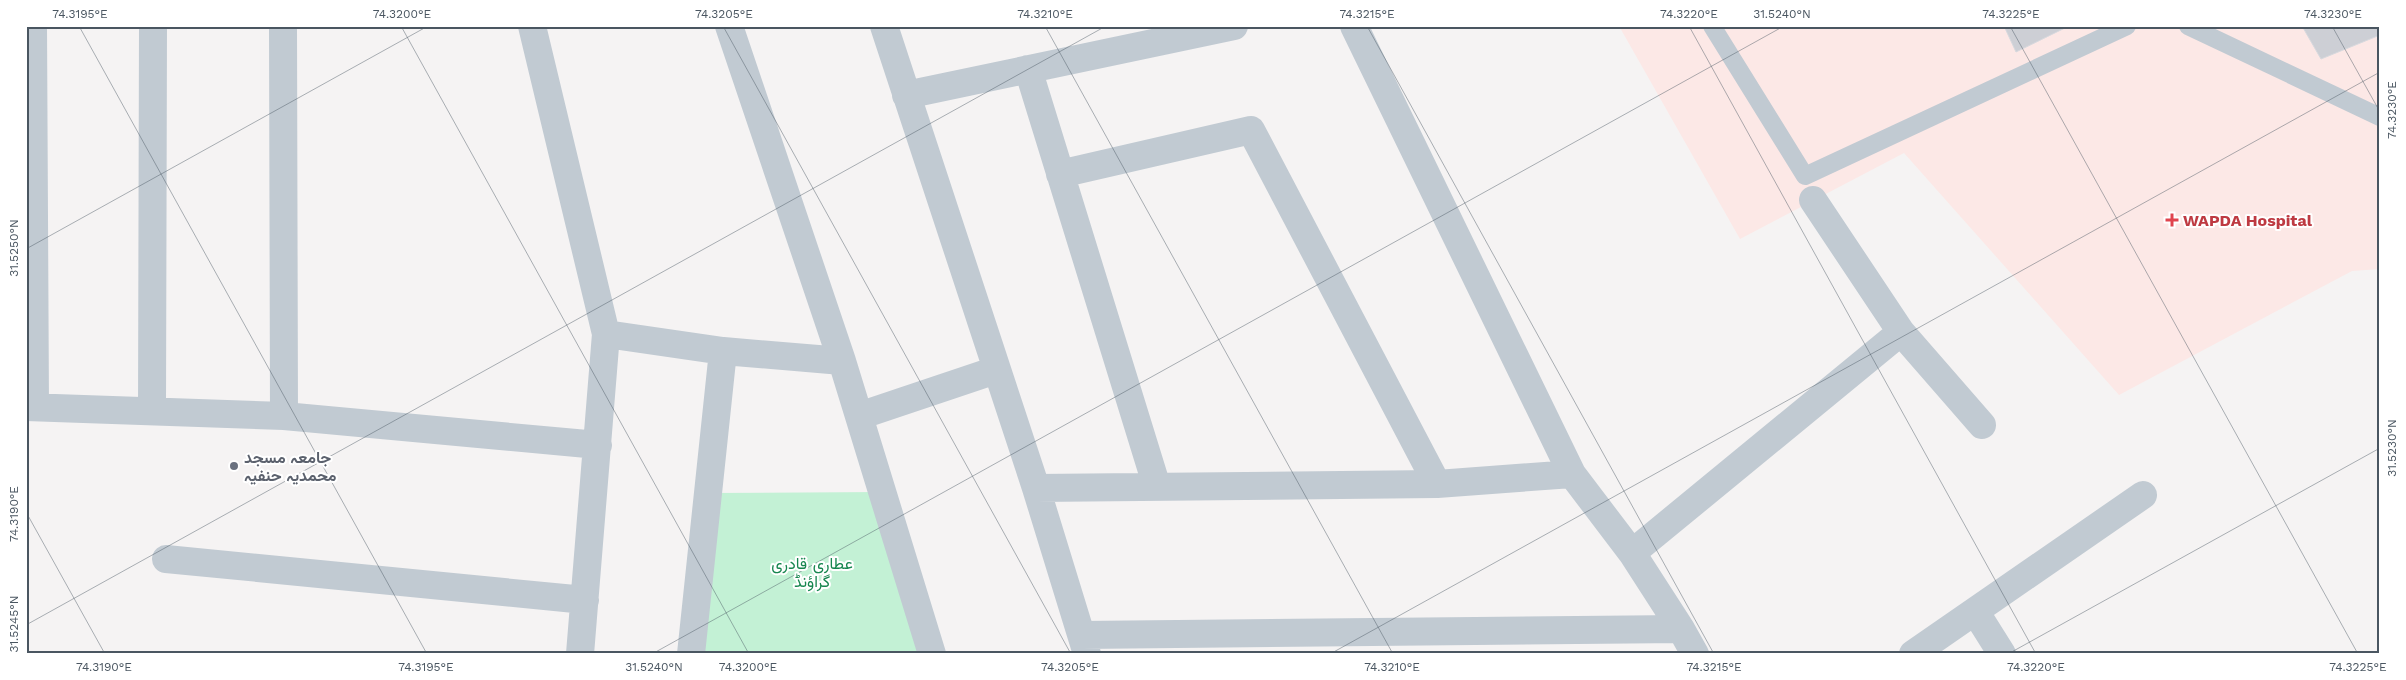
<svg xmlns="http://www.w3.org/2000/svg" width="2406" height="680" font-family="'Work Sans',Vazirmatn,sans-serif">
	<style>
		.medical { fill: #fce8e6 }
		.green { fill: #c3f1d5 }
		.building { fill: #cdcfd5; stroke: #d7d9de }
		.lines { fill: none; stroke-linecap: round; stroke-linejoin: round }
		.service { stroke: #c1cad2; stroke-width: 18 }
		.minor { stroke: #c1cad2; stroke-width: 28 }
		.ticks { fill: none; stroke: #4a5661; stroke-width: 1; stroke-opacity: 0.45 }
		.health-dot { fill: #e0444e; stroke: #fff; stroke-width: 2 }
		.worship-dot { fill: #6b7280; stroke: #fff; stroke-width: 2 }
		.labels { text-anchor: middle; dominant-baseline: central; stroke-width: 4; stroke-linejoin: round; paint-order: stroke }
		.health-label { font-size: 16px; font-weight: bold; fill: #be3a42; stroke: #fff; text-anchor: start }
		.worship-label { font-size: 16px; font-weight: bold; fill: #5b616d; stroke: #fff; text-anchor: start }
		.park-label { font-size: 16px; fill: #17864f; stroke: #fff }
		.neatline { fill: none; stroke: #4a5661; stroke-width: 2 }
		.ticks-label { font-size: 12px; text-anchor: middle; fill: #4a5661 }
	</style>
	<rect width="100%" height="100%" fill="#f5f3f3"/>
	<path class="medical" d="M1619,26H2380V269L2352,271L2119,395L1904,153L1740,239Z"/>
	<path class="green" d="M882,492L932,654H691L709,493Z"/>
	<path class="building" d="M2004,26H2069L2016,52Z
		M2302,26H2380V35L2321,59Z"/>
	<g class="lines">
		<path class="service" d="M1712,26L1805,176L2127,26
			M2188,26L2380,117"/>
		<path class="minor" d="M33,26L35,407
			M283,26L284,416
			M532,26L606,334L580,654
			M884,26L1036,488L1087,654
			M1354,26L1572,474L1632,553L1681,629L1695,654
			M1028,69L1157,487
			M906,95L1234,26
			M1060,174L1251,130L1437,484
			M1813,200L1901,332L1982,425
			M606,334L723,351
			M842,361L932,654
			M26,407L284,416L598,445
			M152,411L153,26
			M859,416L996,370
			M1036,488L1437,484L1572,474
			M1632,553L1901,332
			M166,559L585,600
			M1975,611L2002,654
			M1082,635L1681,629
			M691,654L723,351L842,361L729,26
			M1913,654L2143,495"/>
	</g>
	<path class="ticks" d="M79,26L427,654M401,26L749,654M723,26L1071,654M1045,26L1393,654M1367,26L1714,654M1689,26L2036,654M2010,26L2358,654M2332,26L2380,112M26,249L428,26M26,512L105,654M26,625L1106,26M652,654L1784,26M1330,654L2380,72M2008,654L2380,448"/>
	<path class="health-dot" d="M2169.5 212.5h5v5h5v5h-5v5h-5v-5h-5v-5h5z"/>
	<circle class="worship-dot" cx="234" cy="466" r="5"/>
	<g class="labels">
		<g class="health-label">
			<text x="2183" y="220">WAPDA Hospital</text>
		</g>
		<g class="worship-label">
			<text x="244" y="457">جامعہ مسجد<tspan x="244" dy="18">محمدیہ حنفیہ</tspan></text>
		</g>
		<g class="park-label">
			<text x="812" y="563">عطاری قادری<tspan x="812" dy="18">گراؤنڈ</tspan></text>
		</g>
	</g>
	<rect width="2406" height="680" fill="none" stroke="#ffffff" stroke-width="55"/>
	<rect x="28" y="28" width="2350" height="624" class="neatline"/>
	<g class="ticks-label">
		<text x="80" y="18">74.3195°E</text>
		<text x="402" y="18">74.3200°E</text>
		<text x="724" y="18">74.3205°E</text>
		<text x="1045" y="18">74.3210°E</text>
		<text x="1367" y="18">74.3215°E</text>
		<text x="1689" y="18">74.3220°E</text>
		<text x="1782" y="18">31.5240°N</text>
		<text x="2011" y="18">74.3225°E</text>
		<text x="2333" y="18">74.3230°E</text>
		<text transform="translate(2392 110) rotate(-90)" y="4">74.3230°E</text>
		<text transform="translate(14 248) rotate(-90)" y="4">31.5250°N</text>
		<text transform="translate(2392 448) rotate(-90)" y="4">31.5230°N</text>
		<text transform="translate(14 514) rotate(-90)" y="4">74.3190°E</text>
		<text transform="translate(14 624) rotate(-90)" y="4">31.5245°N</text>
		<text x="104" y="671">74.3190°E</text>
		<text x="426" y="671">74.3195°E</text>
		<text x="654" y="671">31.5240°N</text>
		<text x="748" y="671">74.3200°E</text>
		<text x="1070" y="671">74.3205°E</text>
		<text x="1392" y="671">74.3210°E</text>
		<text x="1714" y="671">74.3215°E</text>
		<text x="2036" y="671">74.3220°E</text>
		<text x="2358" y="671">74.3225°E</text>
	</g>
</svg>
